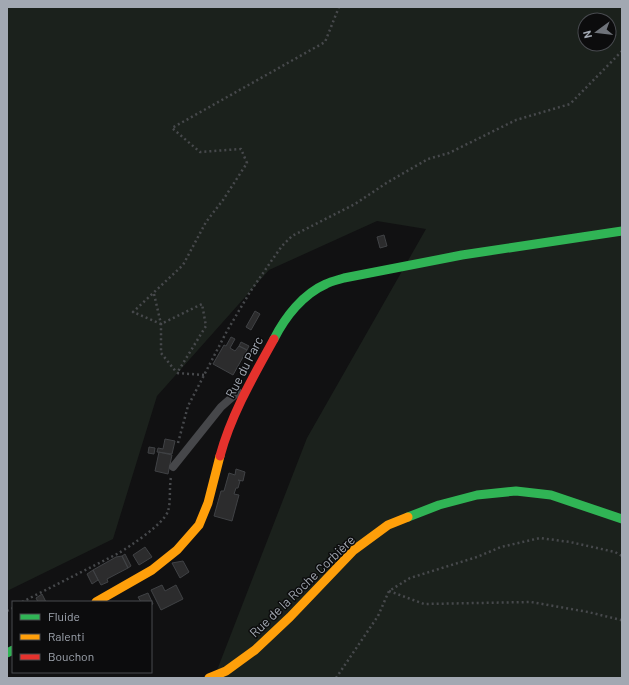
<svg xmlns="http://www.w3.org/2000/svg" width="629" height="685" font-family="Barlow,sans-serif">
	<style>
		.green { fill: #1b211c; fill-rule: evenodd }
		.building { fill: #2c2c2d; stroke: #404245 }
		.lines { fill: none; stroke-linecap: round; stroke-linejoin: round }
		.path { stroke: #47494c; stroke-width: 2.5; stroke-dasharray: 2 3; stroke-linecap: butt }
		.lane { stroke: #46474a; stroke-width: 8 }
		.fast { stroke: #30b455; stroke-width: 9 }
		.slow { stroke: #ff9f0a; stroke-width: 9 }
		.jam { stroke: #e5322d; stroke-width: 9 }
		.labels { text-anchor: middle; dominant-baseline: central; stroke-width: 3; stroke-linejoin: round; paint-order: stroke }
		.street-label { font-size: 13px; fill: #a2a8b2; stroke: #0c0c0d }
	</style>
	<rect width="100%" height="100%" fill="#111112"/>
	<path class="green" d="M7,7H622V678H214L307,438L426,229L377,221L269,270L157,396L113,539L7,591ZM585,20H609V44H585Z"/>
	<path class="building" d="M384,235L387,246L380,248L377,237Z
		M255,311L260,314L251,330L246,327Z
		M231,337L235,339L230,348L235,351L239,346L247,350L233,375L213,364L224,345L226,346Z
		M241,342L249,346L247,350L239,346Z
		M165,439L175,441L172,454L157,452L158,448L163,449Z
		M149,447L155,448L154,454L148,453Z
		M159,452L172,455L168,474L155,471Z
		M236,469L245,472L243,481L238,480L240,481L238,488H236L234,494L239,495L232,521L214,516L221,491H224L229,473L235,475Z
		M145,547L152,557L139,565L133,555Z
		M125,554L131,566L128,568L122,556Z
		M122,556L128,568L107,579L108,582L101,585L93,570L116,557Z
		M183,561L189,572L180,578L172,563Z
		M93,570L98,580L92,584L87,574Z
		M162,585L165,591L176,585L183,599L161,610L151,590Z
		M148,593L153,604L151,605V602H141L138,597Z
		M42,594L46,602H38L36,598Z"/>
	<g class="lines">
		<path class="path" d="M154,294L161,324V353L177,373
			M204,375L177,373L206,326L202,304L161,324L133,312L183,265L206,222L223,200L247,163L241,149L200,152L172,128L325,42L339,7
			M178,443L188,406L227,331L250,292L272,260L282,246L292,236L355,204L388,182L428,159L449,153L516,120L570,104L622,51
			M389,591L424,604L531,602L588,612L621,620L622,621
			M22,602L119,553C130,546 164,524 168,511C171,502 169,488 171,477
			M7,611L13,608
			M336,678L378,616L389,591L410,578L477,557L501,547L540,538L570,542L615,552L622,556"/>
		<path class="lane" d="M173,467L221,407L238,392"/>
		<path class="fast" d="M274,339C285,317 303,294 326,284C332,281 338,280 344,278L462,255L622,231
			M408,517L439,505L477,495L516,491L551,495L622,519
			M7,653L13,650"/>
		<path class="slow" d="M96,602L152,570L177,550L199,525L208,503L220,456
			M209,678L226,671L255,650L290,617L354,550L388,525L408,517"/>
		<path class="jam" d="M220,456C231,415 253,377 274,339"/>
	</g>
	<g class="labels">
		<g class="street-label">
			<text transform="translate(244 367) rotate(-63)">Rue du Parc</text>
			<text transform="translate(302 586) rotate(-44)">Rue de la Roche Corbière</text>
		</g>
	</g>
	<rect width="629" height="685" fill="none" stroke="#a2a8b2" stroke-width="16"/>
	<rect x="12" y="601" width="140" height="72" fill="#0c0c0d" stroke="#484a4f"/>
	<rect x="20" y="614" width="20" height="6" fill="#30b455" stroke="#484a4f"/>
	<text x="48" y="621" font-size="12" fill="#a2a8b2">Fluide</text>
	<rect x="20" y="634" width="20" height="6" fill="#ff9f0a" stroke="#484a4f"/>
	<text x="48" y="641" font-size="12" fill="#a2a8b2">Ralenti</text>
	<rect x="20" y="654" width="20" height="6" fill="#e5322d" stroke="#484a4f"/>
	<text x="48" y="661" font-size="12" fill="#a2a8b2">Bouchon</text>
	<g transform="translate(597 32) rotate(255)"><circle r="19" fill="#0c0c0d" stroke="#484a4f"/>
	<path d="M0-3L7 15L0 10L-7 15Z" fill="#6f737a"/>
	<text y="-6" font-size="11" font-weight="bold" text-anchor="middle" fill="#a2a8b2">N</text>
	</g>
</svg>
